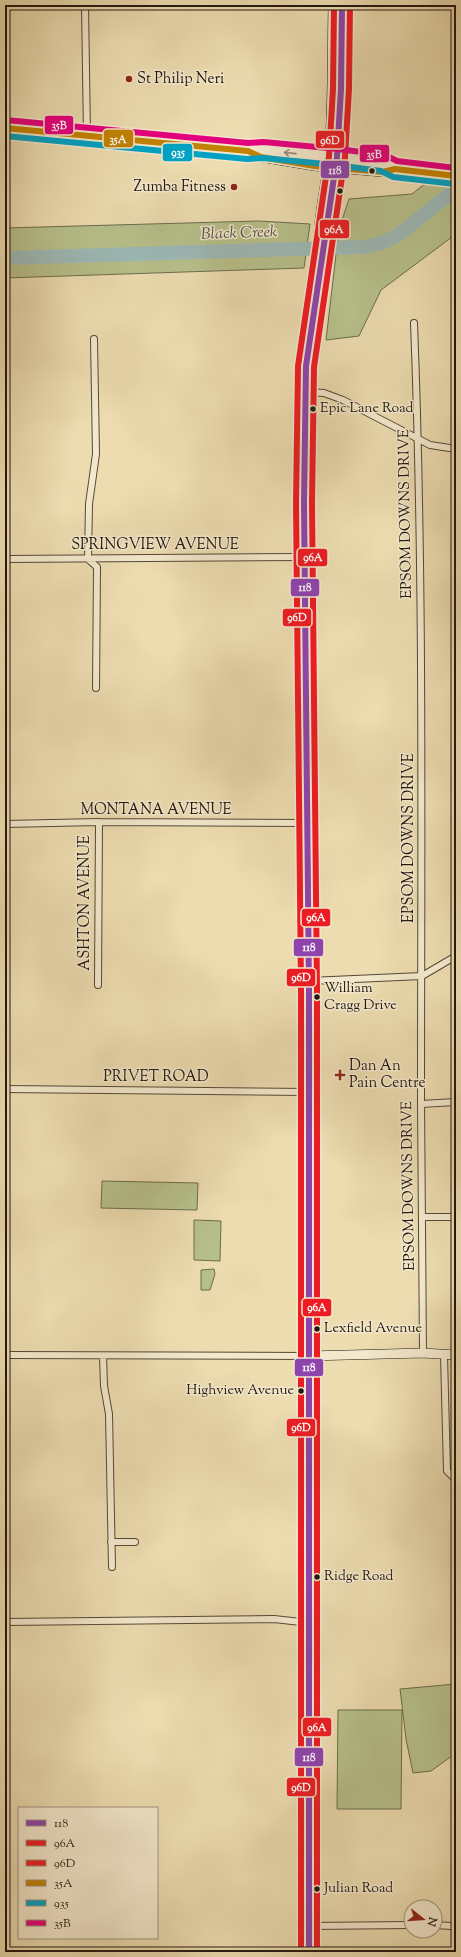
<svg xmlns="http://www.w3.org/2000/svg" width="461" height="1957" font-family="'Sorts Mill Goudy',serif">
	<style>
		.green { fill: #b7c08b; stroke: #6c6c4c }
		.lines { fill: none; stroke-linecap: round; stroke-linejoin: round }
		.river { stroke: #9db9b7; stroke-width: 14 }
		.street-casing { stroke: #544836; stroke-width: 8 }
		.secondary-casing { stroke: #22170e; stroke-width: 10 }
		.street { stroke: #f3e8cc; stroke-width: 6 }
		.secondary { stroke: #f3e8cc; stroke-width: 9 }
		.bus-1-casing { stroke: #f3e8cc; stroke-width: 9 }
		.bus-2-casing { stroke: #f3e8cc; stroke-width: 9 }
		.bus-3-casing { stroke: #f3e8cc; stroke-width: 9 }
		.bus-4-casing { stroke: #f3e8cc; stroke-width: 9 }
		.bus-5-casing { stroke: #f3e8cc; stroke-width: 9 }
		.bus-6-casing { stroke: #f3e8cc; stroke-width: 9 }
		.bus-1 { stroke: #8e44ad; stroke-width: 6 }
		.bus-2 { stroke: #ed1c24; stroke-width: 6 }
		.bus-3 { stroke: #ed1c24; stroke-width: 6 }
		.bus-4 { stroke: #c28204; stroke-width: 6 }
		.bus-5 { stroke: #02a2c4; stroke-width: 6 }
		.bus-6 { stroke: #e5007d; stroke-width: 6 }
		.oneway { stroke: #958a76 }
		.poi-dot { fill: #8f2418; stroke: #f3e8cc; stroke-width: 1.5 }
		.bus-dot { fill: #22170e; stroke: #f3e8cc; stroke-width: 1.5 }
		.labels { text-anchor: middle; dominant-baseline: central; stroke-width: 3; stroke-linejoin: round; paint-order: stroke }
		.bus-label { font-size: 14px; fill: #22170e; stroke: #f3e8cc; text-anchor: start }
		.poi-label { font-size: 15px; fill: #22170e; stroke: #f3e8cc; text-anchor: start }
		.street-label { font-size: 15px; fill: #22170e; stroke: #f3e8cc }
		.water-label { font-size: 16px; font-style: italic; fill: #4d5049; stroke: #f3e8cc }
		.line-badge { stroke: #f3e8cc; stroke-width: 1.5 }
		.badge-label { font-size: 11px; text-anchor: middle; font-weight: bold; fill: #fff }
	</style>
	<rect width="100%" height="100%" fill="#ecdcb0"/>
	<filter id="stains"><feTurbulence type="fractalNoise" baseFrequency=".005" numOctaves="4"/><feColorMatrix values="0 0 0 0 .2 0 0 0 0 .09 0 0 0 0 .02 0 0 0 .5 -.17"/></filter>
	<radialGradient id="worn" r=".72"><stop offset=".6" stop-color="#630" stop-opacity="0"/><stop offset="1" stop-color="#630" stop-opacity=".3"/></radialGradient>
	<path class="green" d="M456,159V234L381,290L359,336L326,340L339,229L349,199L412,194Z
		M259,221L310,224L304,268L5,278V228Z
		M102,1181L198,1183L197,1210L101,1208Z
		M194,1220L221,1221L220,1261L194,1260Z
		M214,1269L215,1274L210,1290H201V1270Z
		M456,1684V1753L431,1771L413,1773L406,1739L400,1689Z
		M338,1710H402L401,1809H337Z"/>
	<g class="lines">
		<path class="river" d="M5,258L364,247L382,243L398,235L456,189"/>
		<defs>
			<path id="street" d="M85,5L87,136
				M414,323C424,582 421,841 421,1100C421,1184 423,1269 423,1353
				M306,392L324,393L343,400L430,445L456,449
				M5,559L305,557
				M88,559L89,504L96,454L94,339
				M88,559L97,567L96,688
				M5,824L99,822L307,823
				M309,981L422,976L456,956
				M98,985L99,822
				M5,1089L308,1092
				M421,1104L456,1102
				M423,1217H456
				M5,1355L309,1356
				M444,1355L447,1471L456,1480
				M103,1356L104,1386L109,1414L112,1567
				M111,1542H135
				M5,1622L274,1619L310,1623
				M435,1925L451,1926L456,1929
				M309,1926L411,1925"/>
			<path id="secondary" d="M5,128L248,151L263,150L337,157L383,163L395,169L456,176
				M249,152L261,157L315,166L383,172L395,169
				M318,262C316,227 325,192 329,157C333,106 332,56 333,5
				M309,1356L423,1353L456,1355
				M309,1952L310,1623L308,1092L309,991L304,503L306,392V366L318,277L323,256L337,157L341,89L342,5"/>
		</defs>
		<use href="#street" class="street-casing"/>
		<use href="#secondary" class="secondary-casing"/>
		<use href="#street" class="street"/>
		<use href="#secondary" class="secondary"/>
		<defs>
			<path id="bus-1" d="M309,1952V991L304,503L306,366L337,157L341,89L342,5"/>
			<path id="bus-2" d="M317,1952V991L312,503L314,367L345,157L349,89L350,5"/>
			<path id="bus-3" d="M301,1952V991L296,503L298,366L329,156L333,89L334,5"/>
			<path id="bus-4" d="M5,128L248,151L261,157L315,166L383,172L395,169L456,176"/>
			<path id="bus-5" d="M5,136L247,159L263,158L336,165L381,171L393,177L455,184"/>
			<path id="bus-6" d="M6,120L248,143L264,142L338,149L385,155L397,161L456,168"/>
		</defs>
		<use href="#bus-1" class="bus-1-casing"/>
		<use href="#bus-2" class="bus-2-casing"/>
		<use href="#bus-3" class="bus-3-casing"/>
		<use href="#bus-4" class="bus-4-casing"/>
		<use href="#bus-5" class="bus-5-casing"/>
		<use href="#bus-6" class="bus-6-casing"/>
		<use href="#bus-1" class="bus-1"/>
		<use href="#bus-2" class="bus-2"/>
		<use href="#bus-3" class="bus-3"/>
		<use href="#bus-4" class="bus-4"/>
		<use href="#bus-5" class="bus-5"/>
		<use href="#bus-6" class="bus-6"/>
	</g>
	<defs><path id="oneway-shaft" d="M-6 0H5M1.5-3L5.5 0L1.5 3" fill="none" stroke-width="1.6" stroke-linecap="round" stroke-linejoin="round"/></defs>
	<use class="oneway" href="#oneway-shaft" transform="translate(290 153) rotate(-174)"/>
	<g class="poi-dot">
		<circle cx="129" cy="79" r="4"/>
		<circle cx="234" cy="187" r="4"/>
		<path d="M338 1069h4v4h4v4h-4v4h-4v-4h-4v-4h4z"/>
	</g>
	<g class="bus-dot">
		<circle cx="372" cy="171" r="3.5"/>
		<circle cx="340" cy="191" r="3.5"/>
		<circle cx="313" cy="409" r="3.5"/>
		<circle cx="317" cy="997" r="3.5"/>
		<circle cx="317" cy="1329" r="3.5"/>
		<circle cx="301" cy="1391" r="3.5"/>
		<circle cx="317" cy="1577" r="3.5"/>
		<circle cx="317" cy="1889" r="3.5"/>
	</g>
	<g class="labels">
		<g class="bus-label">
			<text x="320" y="409">Epic Lane Road</text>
			<text x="324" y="989">William<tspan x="324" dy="17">Cragg Drive</tspan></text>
			<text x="324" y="1329">Lexfield Avenue</text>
			<text x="294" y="1391" text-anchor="end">Highview Avenue</text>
			<text x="324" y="1577">Ridge Road</text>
			<text x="324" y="1889">Julian Road</text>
		</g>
		<g class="poi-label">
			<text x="137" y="79">St Philip Neri</text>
			<text x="226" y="187" text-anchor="end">Zumba Fitness</text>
			<text x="349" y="1066">Dan An<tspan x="349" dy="17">Pain Centre</tspan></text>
		</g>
		<g class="street-label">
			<text transform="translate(406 514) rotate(-91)">EPSOM DOWNS DRIVE</text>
			<text x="155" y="545">SPRINGVIEW AVENUE</text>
			<text x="156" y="810">MONTANA AVENUE</text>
			<text transform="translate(409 838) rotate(-90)">EPSOM DOWNS DRIVE</text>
			<text transform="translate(85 903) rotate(-90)">ASHTON AVENUE</text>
			<text x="156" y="1077">PRIVET ROAD</text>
			<text transform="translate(409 1186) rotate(-91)">EPSOM DOWNS DRIVE</text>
		</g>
		<g class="water-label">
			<text transform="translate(239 234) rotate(-2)">Black Creek</text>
		</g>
	</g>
	<g class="line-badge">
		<rect x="44" y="115" width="30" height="20" rx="4" fill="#e5007d"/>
		<rect x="103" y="129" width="31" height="19" rx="4" fill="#c28204"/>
		<rect x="315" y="130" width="30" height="19" rx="4" fill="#ed1c24"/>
		<rect x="162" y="143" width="31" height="19" rx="4" fill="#02a2c4"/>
		<rect x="359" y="144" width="31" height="19" rx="4" fill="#e5007d"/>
		<rect x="320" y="160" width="30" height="19" rx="4" fill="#8e44ad"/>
		<rect x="319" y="219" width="31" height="20" rx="4" fill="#ed1c24"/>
		<rect x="297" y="548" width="31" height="19" rx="4" fill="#ed1c24"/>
		<rect x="290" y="578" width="30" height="19" rx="4" fill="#8e44ad"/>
		<rect x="282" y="608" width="30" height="19" rx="4" fill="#ed1c24"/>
		<rect x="301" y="908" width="30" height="19" rx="4" fill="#ed1c24"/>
		<rect x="293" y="938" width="31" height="19" rx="4" fill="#8e44ad"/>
		<rect x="286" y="968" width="30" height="19" rx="4" fill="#ed1c24"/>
		<rect x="302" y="1298" width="30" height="19" rx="4" fill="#ed1c24"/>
		<rect x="294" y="1358" width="30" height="19" rx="4" fill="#8e44ad"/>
		<rect x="286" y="1418" width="30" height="19" rx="4" fill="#ed1c24"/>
		<rect x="302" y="1717" width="30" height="20" rx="4" fill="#ed1c24"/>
		<rect x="294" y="1747" width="30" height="20" rx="4" fill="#8e44ad"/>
		<rect x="286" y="1777" width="30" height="20" rx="4" fill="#ed1c24"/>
	</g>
	<g class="badge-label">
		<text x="59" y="129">35B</text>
		<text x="118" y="143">35A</text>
		<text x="330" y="144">96D</text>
		<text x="178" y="156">935</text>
		<text x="374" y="158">35B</text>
		<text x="335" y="174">118</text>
		<text x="334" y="233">96A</text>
		<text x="313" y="561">96A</text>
		<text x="305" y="591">118</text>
		<text x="297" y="621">96D</text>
		<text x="316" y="921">96A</text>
		<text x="309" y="951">118</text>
		<text x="301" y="981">96D</text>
		<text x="317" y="1311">96A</text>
		<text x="309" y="1371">118</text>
		<text x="301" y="1431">96D</text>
		<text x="317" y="1731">96A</text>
		<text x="309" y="1761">118</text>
		<text x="301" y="1791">96D</text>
	</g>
	<rect width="461" height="1957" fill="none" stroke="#ecdcb0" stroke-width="20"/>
	<rect x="6" y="6" width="449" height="1945" fill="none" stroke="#22170e" stroke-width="2"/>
	<rect x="10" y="10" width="441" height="1937" fill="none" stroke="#22170e"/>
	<rect x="18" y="1807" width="140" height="132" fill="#f3e8cc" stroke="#9f9480"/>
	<rect x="26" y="1820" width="20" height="6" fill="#8e44ad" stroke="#9f9480"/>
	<text x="54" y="1827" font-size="12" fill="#22170e">118</text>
	<rect x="26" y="1840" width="20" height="6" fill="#ed1c24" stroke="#9f9480"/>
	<text x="54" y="1847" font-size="12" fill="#22170e">96A</text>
	<rect x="26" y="1860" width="20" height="6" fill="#ed1c24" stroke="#9f9480"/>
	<text x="54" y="1867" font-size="12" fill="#22170e">96D</text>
	<rect x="26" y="1880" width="20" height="6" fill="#c28204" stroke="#9f9480"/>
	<text x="54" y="1887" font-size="12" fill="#22170e">35A</text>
	<rect x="26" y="1900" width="20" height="6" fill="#02a2c4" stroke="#9f9480"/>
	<text x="54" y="1907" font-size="12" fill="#22170e">935</text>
	<rect x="26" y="1920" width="20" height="6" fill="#e5007d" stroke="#9f9480"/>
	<text x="54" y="1927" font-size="12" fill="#22170e">35B</text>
	<g transform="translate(423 1919) rotate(107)"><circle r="19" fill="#f3e8cc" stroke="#9f9480"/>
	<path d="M0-3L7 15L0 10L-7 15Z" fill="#8f2418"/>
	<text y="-6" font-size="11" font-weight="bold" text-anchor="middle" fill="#22170e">N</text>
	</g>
	<rect width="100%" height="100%" filter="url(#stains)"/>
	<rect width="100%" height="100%" fill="url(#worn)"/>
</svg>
